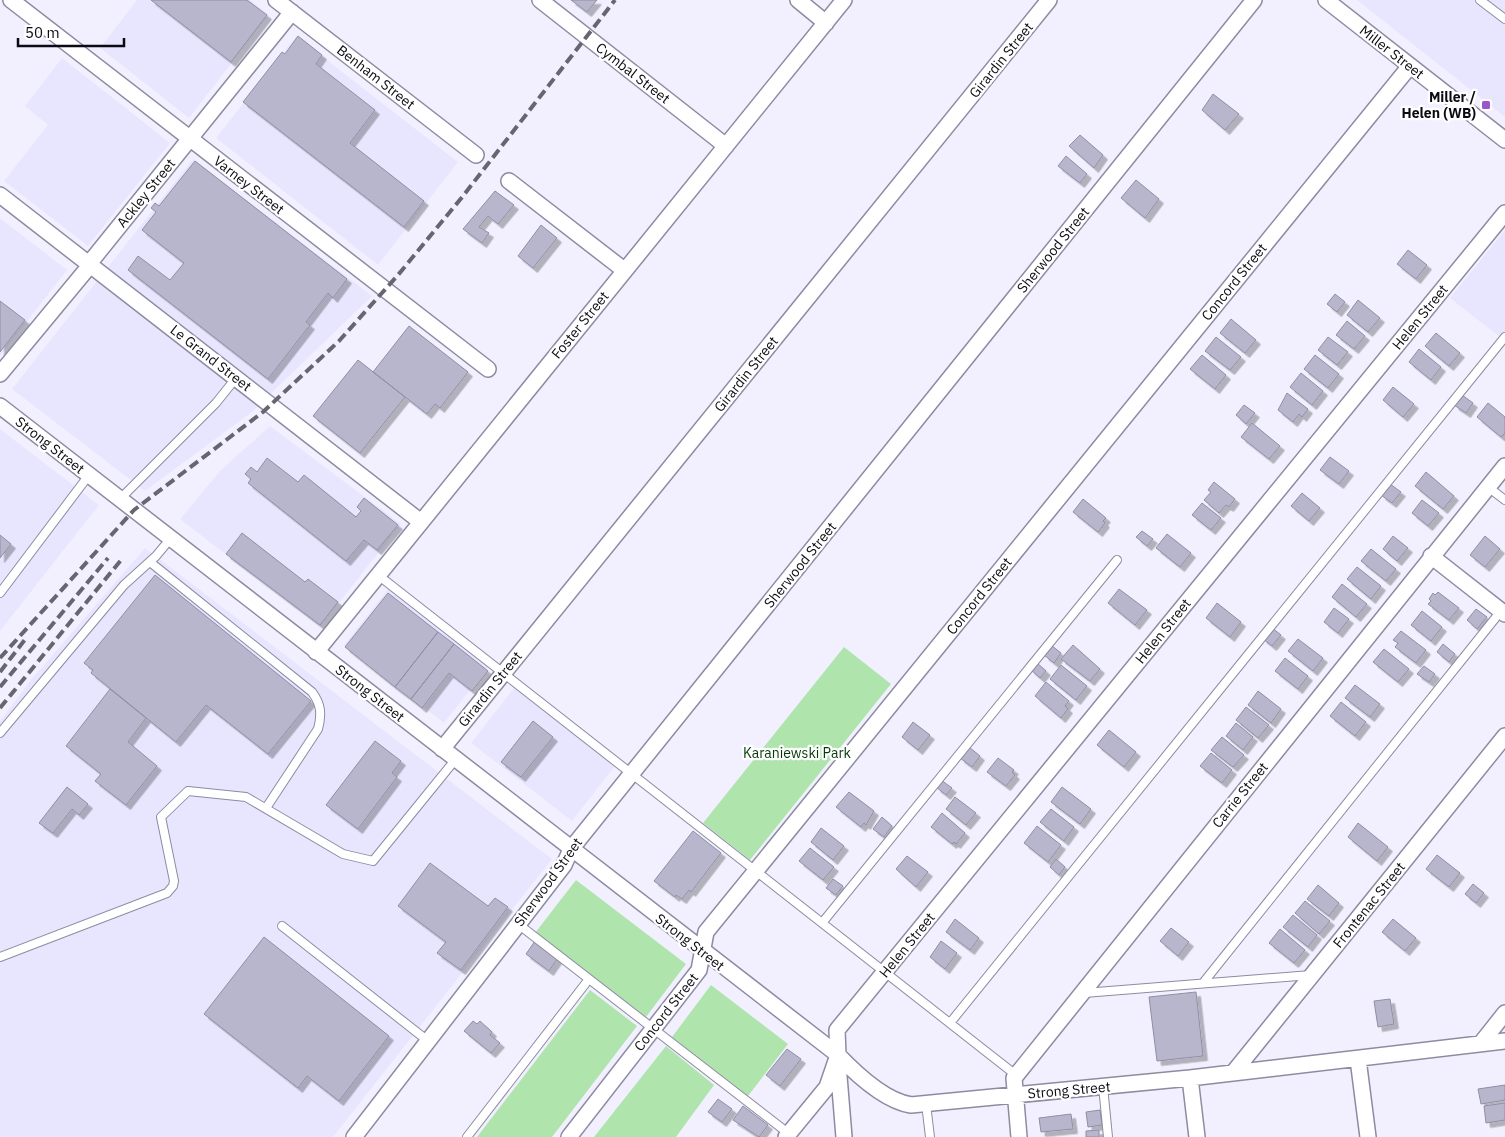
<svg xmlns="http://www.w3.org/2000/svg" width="1505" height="1137" font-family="'IBM Plex Sans',sans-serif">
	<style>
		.built { fill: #e8e6ff }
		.green { fill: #afe5ad }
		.building { fill: #b8b6cd; stroke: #908ea4; filter: url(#shadow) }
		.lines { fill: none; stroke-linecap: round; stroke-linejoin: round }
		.service-casing { stroke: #8d8ba1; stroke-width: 10 }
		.minor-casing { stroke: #8d8ba1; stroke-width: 18 }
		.service { stroke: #fff; stroke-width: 8 }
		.minor { stroke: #fff; stroke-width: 15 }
		.rail { stroke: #666570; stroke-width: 4; stroke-dasharray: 10 5; stroke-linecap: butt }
		.poi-dot { fill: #9b56ca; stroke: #fff; stroke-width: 2 }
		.labels { text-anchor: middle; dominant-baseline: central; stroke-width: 4.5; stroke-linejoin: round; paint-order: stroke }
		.street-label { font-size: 14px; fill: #0b0a12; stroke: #fff }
		.poi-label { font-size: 14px; font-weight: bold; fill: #0b0a12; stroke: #fff; text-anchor: end }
		.park-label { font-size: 14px; fill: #043a08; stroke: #fff }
	</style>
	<defs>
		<filter id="shadow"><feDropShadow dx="4.5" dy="4.5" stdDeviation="0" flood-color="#0004"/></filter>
	</defs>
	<rect width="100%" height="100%" fill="#f2f0ff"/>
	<path class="built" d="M137,0H250L269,15L189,118L100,48Z
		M1357,0H1505V117Z
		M296,36L458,162L378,265L216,138Z
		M62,58L170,143L88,246L4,181L48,125L25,106Z
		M193,159L372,296L252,412L145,491L12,389Z
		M0,218L67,270L0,356Z
		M1505,230V333L1501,338L1450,298Z
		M270,426L401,524L320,627L180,519L221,470Z
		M0,429L99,505L0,631Z
		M145,548L552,859L333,1137H0V721L31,680Z
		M389,588L489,666L444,723L344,645Z
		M514,688L615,766L572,821L471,743Z"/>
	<path class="green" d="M844,647L891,684L750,860L703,823Z
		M576,880L686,964L646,1017L535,933Z
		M711,985L788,1044L748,1096L672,1037Z
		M590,990L637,1026L552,1137H477Z
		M666,1046L714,1085L676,1137H594Z"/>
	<path class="building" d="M151,0H247L267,15L231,62Z
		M571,0H597L587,12Z
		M298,36L322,55L316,64L375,110L350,143L424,201L404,227L243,102L282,52L285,54Z
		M1213,94L1239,114L1225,130L1202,110Z
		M1080,135L1103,155L1094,168L1069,146Z
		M1066,156L1087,174L1080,183L1058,166Z
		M195,161L347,279L333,298L328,293L306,322L310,325L268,379L128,270L138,256L170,280L184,263L142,230L156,212L151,208L155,203L159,206Z
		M1136,180L1159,199L1145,218L1121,198Z
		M495,191L514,205L498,224L488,216L479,227L489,233L482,243L463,229Z
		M541,225L557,238L533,268L518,256Z
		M1408,250L1427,265L1416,279L1397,264Z
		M1335,294L1345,302L1337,312L1327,304Z
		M1358,300L1380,318L1368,332L1347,315Z
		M0,301L25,320L0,352Z
		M1231,319L1256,340L1245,353L1220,333Z
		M1347,321L1365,336L1354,349L1336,335Z
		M409,326L468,372L440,408L435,404L427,414L373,372Z
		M1436,333L1460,353L1449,366L1425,346Z
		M1216,337L1241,357L1230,370L1205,351Z
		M1328,337L1348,352L1337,365L1318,350Z
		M1419,349L1441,367L1431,380L1409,362Z
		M1202,355L1226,375L1215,389L1190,369Z
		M1315,355L1339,374L1328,388L1304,369Z
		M358,360L405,397L360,453L313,416Z
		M1301,373L1323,391L1312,405L1290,387Z
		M1393,387L1414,404L1403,417L1383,400Z
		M1287,393L1308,409L1302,417L1299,414L1293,422L1278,410Z
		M1462,395L1473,403L1466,413L1454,405Z
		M1488,403L1505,417V433L1501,437L1477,417Z
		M1244,405L1255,413L1246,424L1236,415Z
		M1252,423L1280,446L1269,459L1241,437Z
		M1330,457L1349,471L1339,484L1320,470Z
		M267,458L298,482L304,475L356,517L361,511L357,507L364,498L398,525L377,550L364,540L346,561L248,483L251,479L245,474L251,467L257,472Z
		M1426,472L1454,496L1443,509L1415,486Z
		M1214,482L1235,499L1229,507L1226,505L1219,513L1204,500L1211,492L1208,490Z
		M1390,484L1401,492L1392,503L1381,495Z
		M1302,493L1320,508L1309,521L1291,506Z
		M1083,499L1106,518L1103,521L1105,523L1098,532L1073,512Z
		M1422,500L1439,513L1428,526L1412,513Z
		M1202,503L1221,518L1211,530L1192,515Z
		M1142,531L1153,539L1147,546L1136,537Z
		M242,533L305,582L308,579L338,602L320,625L226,554Z
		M1167,534L1191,553L1180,567L1156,548Z
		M0,535L11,544L0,558Z
		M1393,536L1408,548L1397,561L1383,549Z
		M1485,536L1500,549L1485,567L1470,555Z
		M1371,549L1396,569L1386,581L1361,561Z
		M1357,567L1381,586L1371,599L1347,579Z
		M155,575L311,701L268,754L206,705L176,742L91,673L93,670L84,663Z
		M1342,584L1367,604L1356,617L1332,597Z
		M1119,589L1147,610L1135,625L1108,603Z
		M1438,592L1459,608L1449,620L1428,604L1431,601L1429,599L1433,593L1435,595Z
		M388,593L438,632L395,687L345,647Z
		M1217,603L1241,622L1230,637L1206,618Z
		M1334,608L1349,619L1338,633L1324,622Z
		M1476,609L1487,617L1477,629L1467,620Z
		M1422,611L1442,627L1431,641L1411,625Z
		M1271,627L1281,635L1272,646L1262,638Z
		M1401,631L1426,650L1416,663L1395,647L1398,643L1393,640Z
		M438,632L454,644L411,699L395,687Z
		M1298,639L1323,658L1313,671L1288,651Z
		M454,644L488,671L472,691L449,673L422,708L411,699Z
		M1443,644L1455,654L1449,662L1437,652Z
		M1051,645L1061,653L1054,663L1044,655Z
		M1073,645L1100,669L1090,681L1061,659Z
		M1384,649L1409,669L1398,682L1373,662Z
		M1285,658L1308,676L1298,689L1275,671Z
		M1036,662L1046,671L1040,678L1030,669Z
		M1061,665L1087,686L1076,700L1050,679Z
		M1424,666L1435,674L1429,682L1417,674Z
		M1046,682L1069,701L1065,706L1068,709L1061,718L1035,696Z
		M1355,685L1380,704L1370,717L1345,698Z
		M110,689L146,718L128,742L157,766L126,805L95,781L101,774L66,746Z
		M1258,691L1281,709L1271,723L1248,705Z
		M1341,702L1366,722L1355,736L1330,716Z
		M1246,707L1269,725L1258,738L1236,720Z
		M533,721L553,737L521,777L501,762Z
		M913,722L930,735L918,750L902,737Z
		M1236,723L1253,737L1243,750L1226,736Z
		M1109,730L1136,752L1124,767L1097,745Z
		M1222,737L1244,755L1233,767L1211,750Z
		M375,741L401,761L392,773L397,777L358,829L326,805Z
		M969,747L980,756L972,767L960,758Z
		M1211,753L1232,770L1222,783L1200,766Z
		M998,758L1014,770L1012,772L1015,775L1006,786L987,772Z
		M941,780L952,788L946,795L936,787Z
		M67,787L88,804L79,815L72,809L53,833L39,823Z
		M1062,787L1091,809L1080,824L1051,802Z
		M849,792L874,811L866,825L864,823L861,827L836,807Z
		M955,797L976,813L966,825L946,809Z
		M1051,809L1074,827L1064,841L1040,822Z
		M942,813L965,833L956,844L954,842L952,844L931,827Z
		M882,817L892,826L884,837L873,829Z
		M1358,823L1388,847L1377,861L1348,837Z
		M1037,826L1061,845L1048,862L1024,843Z
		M821,828L844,846L833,860L811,842Z
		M693,831L721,853L691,892L689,890L682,899L676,895L675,897L654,881Z
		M810,848L834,867L823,880L799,861Z
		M1437,855L1460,873L1449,887L1426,869Z
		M907,856L928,872L916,887L896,869Z
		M1056,859L1065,867L1059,875L1050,867Z
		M430,863L488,906L495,898L508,907L461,970L437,953L446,942L398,906Z
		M833,879L843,886L836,895L826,888Z
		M1473,884L1484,893L1476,903L1465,894Z
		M1318,885L1339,903L1329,916L1307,899Z
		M1305,901L1330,921L1319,934L1295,913Z
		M1293,915L1317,935L1308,947L1283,927Z
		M955,919L979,938L970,950L946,932Z
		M1393,919L1416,938L1405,951L1382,932Z
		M1171,928L1189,942L1178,956L1160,941Z
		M1280,929L1305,950L1294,963L1269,943Z
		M264,937L389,1036L339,1101L307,1076L298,1088L204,1014Z
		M535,941L558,958L549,971L526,954Z
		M941,941L957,953L945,969L930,957Z
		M1196,992L1203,1056L1157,1061L1149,997Z
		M1390,999L1394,1024L1378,1027L1374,1001Z
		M473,1021L477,1024L480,1021L492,1032L490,1035L500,1043L491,1053L464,1031Z
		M787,1049L801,1059L780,1086L766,1075Z
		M1505,1085V1100L1481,1104L1478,1089Z
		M718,1099L732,1109L722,1122L708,1112Z
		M1505,1103V1120L1486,1123L1484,1106Z
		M743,1106L768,1125L759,1137L733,1120Z
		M1100,1110L1102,1125L1088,1127L1086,1112Z
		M1071,1114L1073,1129L1041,1132L1039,1118Z
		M1099,1130V1137H1086V1131Z"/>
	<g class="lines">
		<defs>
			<path id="service" d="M1480,0L1505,19
				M1488,487L1505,500
				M120,499L216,403L236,378
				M150,562L312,692C321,704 322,714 318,729L266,808
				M378,575L1016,1075
				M0,593L89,475
				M0,733L124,585L156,556L171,538
				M822,923L1117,560
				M518,924L788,1133
				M282,926L428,1041
				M0,957L167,893L173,886L174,881L161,817L188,791L246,797L343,854L373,861L455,760
				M1203,983L1501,611
				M1084,993L1311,975
				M950,1023L1505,337
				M1103,1086L1108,1137
				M926,1104L930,1137
				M467,1137L589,979"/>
			<path id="minor" d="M11,0L488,369
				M276,0L476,155
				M540,0L726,146
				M798,0L826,23
				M1326,0L1505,140
				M509,181L624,270
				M0,195L421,522
				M0,374L87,269L92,260L292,12
				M0,406L837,1054C856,1074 885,1101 911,1105L1190,1078L1505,1041
				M1431,556L1505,614
				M316,652L844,0
				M442,749L1049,0
				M1482,1042L1505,1013
				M838,1055L837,1030L1505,213
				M1358,1059L1368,1137
				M838,1064L844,1137
				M1233,1073L1505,736
				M1190,1078L1197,1137
				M354,1137L564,865L571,849L1254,0
				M569,1137L699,970L706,932L1410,66
				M786,1137L827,1087L838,1055
				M1019,1137L1014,1078L1505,466"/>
		</defs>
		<use href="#service" class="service-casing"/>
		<use href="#minor" class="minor-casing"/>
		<use href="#service" class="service"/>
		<use href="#minor" class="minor"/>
		<path class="rail" d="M0,658L134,510L263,412L339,341L398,275L463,196L615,0
			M0,672L27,637
			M0,687L108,558
			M0,708L121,560"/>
	</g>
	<rect class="poi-dot" x="1481" y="100" width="10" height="10" rx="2.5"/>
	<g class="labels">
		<g class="street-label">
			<text transform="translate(1392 52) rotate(38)">Miller Street</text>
			<text transform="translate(1001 60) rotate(-51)">Girardin Street</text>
			<text transform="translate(633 73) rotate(38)">Cymbal Street</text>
			<text transform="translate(376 77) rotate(38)">Benham Street</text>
			<text transform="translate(249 185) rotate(38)">Varney Street</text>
			<text transform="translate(146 193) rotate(-51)">Ackley Street</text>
			<text transform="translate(1053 250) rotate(-51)">Sherwood Street</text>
			<text transform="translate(1234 282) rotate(-51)">Concord Street</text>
			<text transform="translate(1420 317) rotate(-51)">Helen Street</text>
			<text transform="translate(580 325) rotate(-51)">Foster Street</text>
			<text transform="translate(211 358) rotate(38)">Le Grand Street</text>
			<text transform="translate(746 374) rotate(-51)">Girardin Street</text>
			<text transform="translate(50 445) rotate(38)">Strong Street</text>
			<text transform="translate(800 565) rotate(-51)">Sherwood Street</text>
			<text transform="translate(979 596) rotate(-51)">Concord Street</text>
			<text transform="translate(1163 631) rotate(-51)">Helen Street</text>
			<text transform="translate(490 689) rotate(-51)">Girardin Street</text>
			<text transform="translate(370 693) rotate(38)">Strong Street</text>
			<text transform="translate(1240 795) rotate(-51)">Carrie Street</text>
			<text transform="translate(548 882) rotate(-54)">Sherwood Street</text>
			<text transform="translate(1369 905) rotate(-51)">Frontenac Street</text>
			<text transform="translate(690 942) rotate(38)">Strong Street</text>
			<text transform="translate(907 945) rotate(-51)">Helen Street</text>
			<text transform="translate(666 1012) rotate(-52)">Concord Street</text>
			<text transform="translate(1069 1090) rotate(-5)">Strong Street</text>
		</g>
		<g class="poi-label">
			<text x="1476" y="97">Miller /<tspan x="1476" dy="16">Helen (WB)</tspan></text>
		</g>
		<g class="park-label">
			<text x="797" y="753">Karaniewski Park</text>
		</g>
	</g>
	<path d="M18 38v8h106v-8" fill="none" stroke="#0b0a12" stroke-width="2.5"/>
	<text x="25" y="38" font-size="15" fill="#0b0a12" stroke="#ffffff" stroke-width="4" paint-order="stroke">50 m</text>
</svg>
